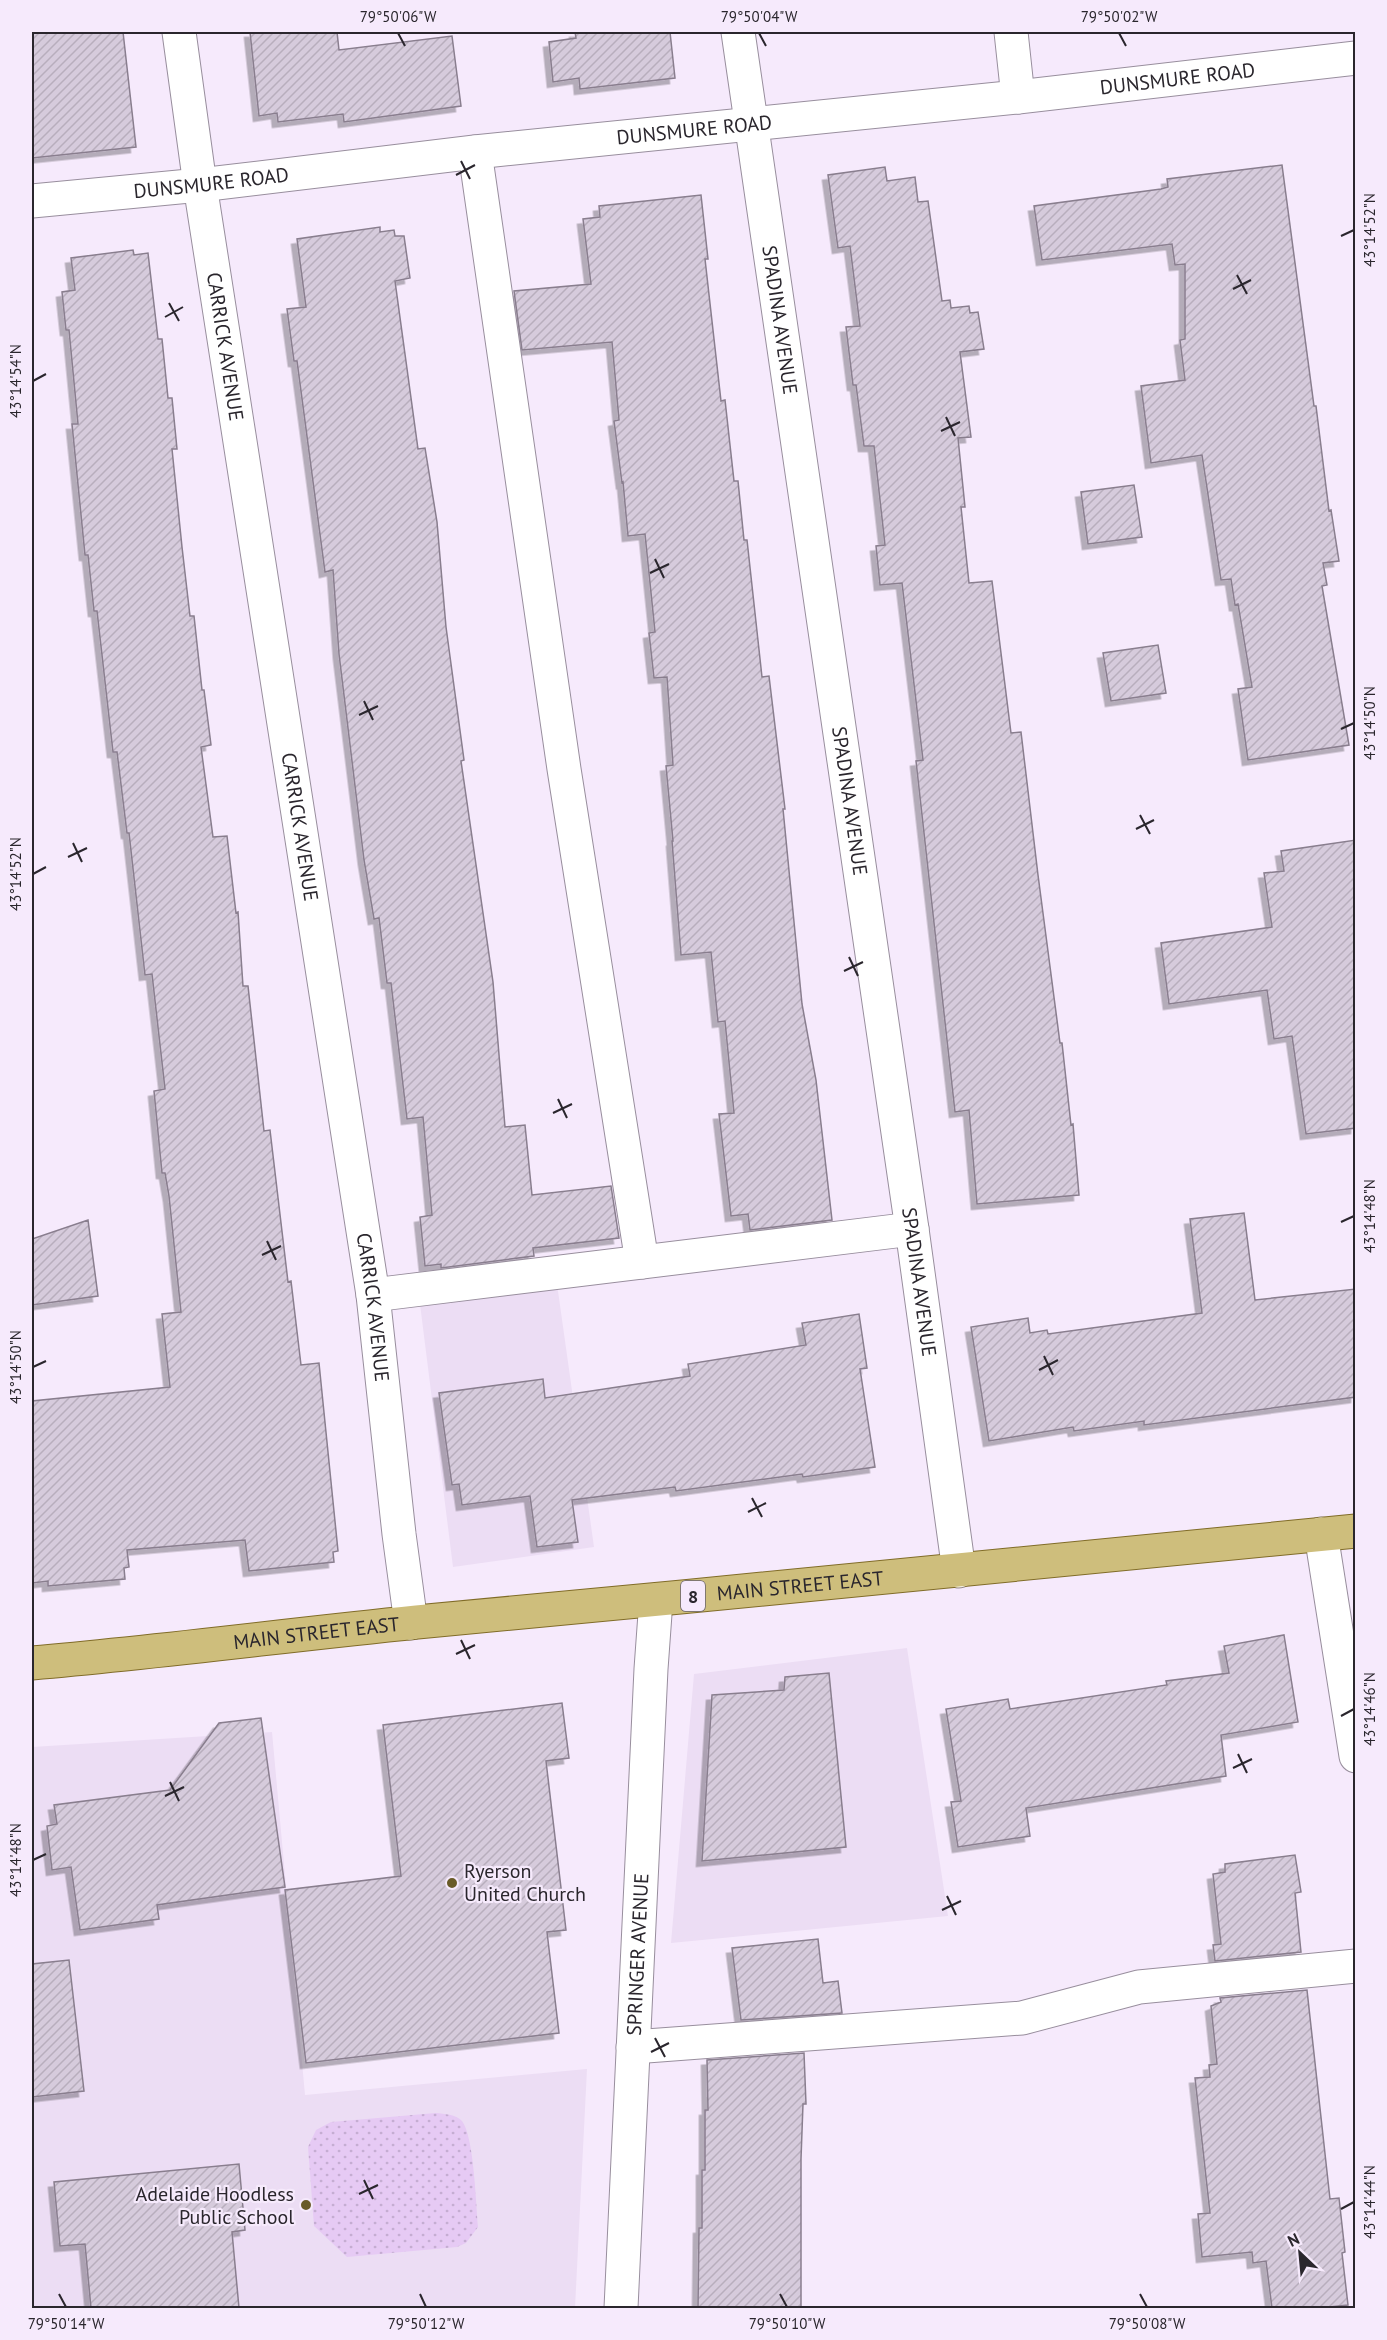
<svg xmlns="http://www.w3.org/2000/svg" width="1387" height="2340" font-family="'PT Sans',sans-serif">
	<style>
		.built { fill: #ecddf4 }
		.green { fill: url(#green-dots) }
		.building { fill: url(#building-hatch); stroke: #897e8e; stroke-width: 1.5; filter: url(#shadow) }
		.lines { fill: none; stroke-linecap: round; stroke-linejoin: round }
		.minor-casing { stroke: #988e9d; stroke-width: 35 }
		.major-casing { stroke: #806c28; stroke-width: 35 }
		.minor { stroke: #fff; stroke-width: 33 }
		.major { stroke: #cebe7c; stroke-width: 33 }
		.ticks { fill: none; stroke: #2a262d; stroke-width: 2 }
		.poi-dot { fill: #695b28; stroke: #f6eafc; stroke-width: 2 }
		.labels { text-anchor: middle; dominant-baseline: central; stroke-width: 4.5; stroke-linejoin: round; paint-order: stroke }
		.shield { fill: #f6eafc; stroke: #67616b; stroke-width: 1.5 }
		.shield-label { font-size: 18px; font-weight: bold; fill: #2a262d }
		.street-label { font-size: 20px; fill: #2a262d; stroke: #f6eafc }
		.poi-label { font-size: 20px; fill: #2a262d; stroke: #f6eafc; text-anchor: start }
		.neatline { fill: none; stroke: #2a262d; stroke-width: 2 }
		.ticks-label { font-size: 15px; text-anchor: middle; fill: #2a262d }
	</style>
	<defs>
		<pattern id="green-dots" width="8" height="8" patternUnits="userSpaceOnUse" patternTransform="scale(1.5)"><rect width="8" height="8" fill="#e6caf4"/><path d="M2 2h.1M6 6h.1" fill="none" stroke="#c5add2" stroke-width="1.8" stroke-linecap="round"/></pattern>
		<pattern id="building-hatch" width="6" height="6" patternUnits="userSpaceOnUse" patternTransform="scale(1.5)"><rect width="6" height="6" fill="#d6cbdc"/><path d="M-1 1l2-2M0 6l6-6M5 7l2-2" fill="none" stroke="#b8aebd"/></pattern>
		<filter id="shadow"><feDropShadow dx="-5.5" dy="5.5" stdDeviation="0" flood-color="#0004"/></filter>
	</defs>
	<rect width="100%" height="100%" fill="#f6eafc"/>
	<path class="built" d="M557,1284L594,1547L453,1567L420,1304Z
		M907,1648L948,1916L671,1943L694,1674Z
		M272,1732L305,2095L587,2069L575,2308H32V1747Z"/>
	<path class="green" d="M436,2113C444,2114 456,2114 462,2121C474,2136 476,2205 478,2227L466,2243L457,2247L347,2257L314,2226L308,2147L316,2130L331,2122Z"/>
	<path class="building" d="M32,32H123L136,147L32,158Z
		M250,32H337L339,50L452,36L461,106L344,122L343,114L278,122L277,113L259,116Z
		M575,32H670L675,78L580,89L579,78L553,82L549,42L576,38Z
		M1282,165L1314,406H1316L1329,511L1331,510L1339,561L1323,563L1327,585L1322,586L1349,745L1248,760L1238,689L1252,687L1238,604L1235,605L1231,579L1221,580L1202,455L1151,463L1141,386L1185,380L1180,340L1185,339V264L1175,265L1172,244L1042,260L1034,206L1161,189L1168,187L1167,179Z
		M885,167L887,181L915,177L918,202L928,201L942,301L950,300L951,308L969,306L970,313L978,312L984,349L960,352L971,437L958,438L965,507H961L969,583L992,581L1011,733L1021,732L1038,875L1060,1043H1062L1071,1125L1073,1124L1079,1195L977,1204L969,1110L955,1112L916,761L923,760L902,583L880,585L876,546L885,545L874,446H864L856,385H853L846,327L860,326L850,246L838,248L828,175Z
		M701,195L708,259H705L721,401L725,400L734,481H738L744,540H747L762,677L769,676L785,809H783L802,1004L816,1080L832,1220L750,1230L748,1214L731,1216L719,1114L734,1113L725,1021L718,1022L711,952L681,955L672,841H673L666,766L673,765L667,677L654,678L649,633L655,632L645,534L628,536L623,482L622,483L614,421L619,420L612,342L522,350L514,291L591,284L583,219L600,217L599,206Z
		M380,227V232L394,230L395,236H404L410,278L395,281L418,449L425,448L437,522L446,627L464,760L461,761L493,982L505,1127L525,1125L532,1195L611,1186L619,1238L533,1248L534,1256L441,1268V1264L425,1266L420,1217L432,1215L423,1117L407,1119L391,983H387L379,918L374,919L364,860L339,654L333,570L325,572L297,361H294L287,309L306,307L297,239Z
		M133,250L134,255L148,253L158,339H162L168,398H172L177,449H172L182,547L190,616H194L202,690H204L211,745L201,747L213,837L227,836L236,913L238,912L243,986H248L264,1131L270,1130L288,1282L291,1281L301,1365L319,1363L338,1551L333,1552L334,1562L249,1571L245,1540L127,1550L129,1567L124,1568L125,1579L48,1586V1581L32,1583V1401L170,1387L162,1314L181,1312L169,1196L165,1173H162L154,1091L165,1089L152,974L145,975L129,833H127L117,752H113L97,611H94L88,555H85L72,424H78L69,330H66L62,292L75,290L71,258Z
		M1134,485L1142,537L1088,544L1081,492Z
		M1158,645L1166,693L1111,701L1103,653Z
		M1356,840V1128L1306,1134L1292,1036L1274,1039L1267,990L1169,1004L1161,943L1272,927L1264,873L1284,871L1281,851Z
		M1244,1213L1255,1300L1356,1289V1397L1144,1425V1421L1074,1431L1073,1427L989,1441L971,1327L1028,1318L1030,1333L1047,1330L1048,1334L1202,1313L1190,1219Z
		M88,1220L98,1296L32,1305V1239Z
		M859,1314L867,1368L860,1369L875,1467L803,1477L802,1474L676,1491L675,1487L572,1500L578,1542L537,1547L530,1496L462,1505L459,1484L452,1485L439,1393L543,1379L545,1398L690,1376L688,1364L806,1345L802,1323Z
		M1284,1635L1298,1722L1221,1735L1226,1776L1026,1808L1030,1836L958,1847L951,1802L961,1801L946,1709L1008,1699L1010,1709L1167,1685L1166,1681L1229,1673L1224,1646Z
		M829,1673L846,1847L702,1861L712,1695L784,1690L785,1677Z
		M562,1703L569,1758L546,1761L566,1930L547,1932L559,2033L306,2063L285,1890L401,1876L383,1725Z
		M261,1718L285,1887L157,1905L159,1919L80,1930L71,1867L52,1870L47,1826L57,1824L54,1805L170,1790L219,1723Z
		M1295,1855L1301,1892L1295,1893L1301,1952L1215,1961L1213,1945L1221,1944L1213,1874L1225,1872V1864Z
		M818,1939L823,1983L838,1981L842,2013L741,2020L732,1948Z
		M69,1960L84,2091L32,2097V1964Z
		M1307,1990L1330,2199L1339,2198L1345,2252L1342,2253L1348,2305L1320,2308H1272L1266,2261L1253,2263L1252,2252L1202,2257L1198,2214L1210,2213L1195,2078L1210,2077L1209,2065L1217,2064L1211,2006L1221,2002L1220,1998Z
		M804,2053L806,2104H803L801,2159V2308H698L699,2228H702V2170H705V2110H708L707,2060Z
		M239,2164L245,2230L232,2232L239,2308H91L85,2244L60,2246L54,2182Z"/>
	<g class="lines">
		<defs>
			<g id="minor">
				<path id="s1" d="M179,32L200,185L373,1295L399,1534L411,1623"/>
				<path id="s2" d="M738,32L912,1229L959,1571"/>
				<path d="M1011,32L1018,97"/>
				<path d="M475,152L564,769L642,1262"/>
				<path id="s3" d="M32,201L200,185L475,152L1018,97L1356,58"/>
				<path d="M373,1295L912,1229"/>
				<path d="M1321,1534L1356,1756"/>
				<path d="M633,2047L1022,2018L1139,1987L1356,1966"/>
				<path id="s4" d="M621,2308L651,1669L656,1600"/>
			</g>
			<g id="major">
				<path id="s5" d="M32,1663C160,1652 288,1635 417,1622C730,1592 1043,1564 1356,1531"/>
			</g>
		</defs>
		<use href="#minor" class="minor-casing"/>
		<use href="#major" class="major-casing"/>
		<use href="#minor" class="minor"/>
		<use href="#major" class="major"/>
	</g>
	<path class="ticks" d="M398,33L405,46M759,33L766,46M1119,33L1126,46M461,161L470,179M456,175L475,165M1341,236L1354,230M1237,275L1247,294M1233,289L1251,280M169,303L179,321M165,317L183,307M33,381L46,374M946,417L955,436M941,431L960,422M655,559L664,578M650,573L669,564M364,701L373,720M359,715L378,706M1341,729L1354,723M1140,815L1150,834M1136,829L1154,820M73,843L82,862M68,857L87,848M33,874L46,867M849,957L858,976M844,971L863,962M558,1099L567,1118M553,1113L572,1104M1341,1222L1354,1216M267,1241L276,1260M262,1255L281,1246M1044,1356L1053,1375M33,1367L46,1361M1039,1370L1058,1360M752,1498L762,1517M748,1512L766,1503M461,1640L470,1659M456,1654L475,1645M1341,1716L1354,1709M1238,1754L1247,1773M1233,1768L1252,1759M170,1782L179,1801M165,1796L184,1787M33,1860L46,1854M947,1896L956,1915M942,1910L961,1901M655,2038L665,2057M651,2052L669,2043M364,2180L373,2199M359,2194L378,2185M1341,2209L1354,2202M59,2294L66,2307M420,2294L426,2307M780,2294L787,2307M1140,2294L1147,2307"/>
	<g class="poi-dot">
		<circle cx="452" cy="1883" r="6"/>
		<circle cx="306" cy="2205" r="6"/>
	</g>
	<g class="labels">
		<rect class="shield" x="681" y="1581" width="24" height="30" rx="4.5"/>
		<g class="shield-label">
			<text x="693" y="1596">8</text>
		</g>
		<g class="street-label">
			<text stroke="none"><textPath href="#s3" startOffset="1152">DUNSMURE ROAD</textPath></text>
			<text stroke="none"><textPath href="#s3" startOffset="666">DUNSMURE ROAD</textPath></text>
			<text stroke="none"><textPath href="#s3" startOffset="180">DUNSMURE ROAD</textPath></text>
			<text stroke="none"><textPath href="#s2" startOffset="291">SPADINA AVENUE</textPath></text>
			<text stroke="none"><textPath href="#s1" startOffset="318">CARRICK AVENUE</textPath></text>
			<text stroke="none"><textPath href="#s2" startOffset="777">SPADINA AVENUE</textPath></text>
			<text stroke="none"><textPath href="#s1" startOffset="804">CARRICK AVENUE</textPath></text>
			<text stroke="none"><textPath href="#s2" startOffset="1263">SPADINA AVENUE</textPath></text>
			<text stroke="none"><textPath href="#s1" startOffset="1290">CARRICK AVENUE</textPath></text>
			<text stroke="none"><textPath href="#s5" startOffset="772">MAIN STREET EAST</textPath></text>
			<text stroke="none"><textPath href="#s5" startOffset="286">MAIN STREET EAST</textPath></text>
			<text stroke="none"><textPath href="#s4" startOffset="354">SPRINGER AVENUE</textPath></text>
		</g>
		<g class="poi-label">
			<text x="464" y="1871">Ryerson<tspan x="464" dy="23">United Church</tspan></text>
			<text x="294" y="2194" text-anchor="end">Adelaide Hoodless<tspan x="294" dy="23">Public School</tspan></text>
		</g>
	</g>
	<rect width="1387" height="2340" fill="none" stroke="#f6eafc" stroke-width="66"/>
	<g transform="translate(1300 2253) rotate(334)" stroke="#f6eafc" stroke-width="4.5" paint-order="stroke">
	<path d="M0-4.5L10 22L0 15L-10 22Z" fill="#2a262d"/>
	<text y="-9" font-size="16" font-weight="bold" text-anchor="middle" fill="#2a262d">N</text>
	</g>
	<rect x="33" y="33" width="1321" height="2274" class="neatline"/>
	<g class="ticks-label">
		<text x="398" y="22">79°50'06"W</text>
		<text x="759" y="22">79°50'04"W</text>
		<text x="1119" y="22">79°50'02"W</text>
		<text transform="translate(1370 230) rotate(-90)" y="5">43°14'52"N</text>
		<text transform="translate(16 381) rotate(-90)" y="5">43°14'54"N</text>
		<text transform="translate(1370 723) rotate(-90)" y="5">43°14'50"N</text>
		<text transform="translate(16 874) rotate(-90)" y="5">43°14'52"N</text>
		<text transform="translate(1370 1216) rotate(-90)" y="5">43°14'48"N</text>
		<text transform="translate(16 1367) rotate(-90)" y="5">43°14'50"N</text>
		<text transform="translate(1370 1709) rotate(-90)" y="5">43°14'46"N</text>
		<text transform="translate(16 1860) rotate(-90)" y="5">43°14'48"N</text>
		<text transform="translate(1370 2202) rotate(-90)" y="5">43°14'44"N</text>
		<text x="66" y="2329">79°50'14"W</text>
		<text x="426" y="2329">79°50'12"W</text>
		<text x="787" y="2329">79°50'10"W</text>
		<text x="1147" y="2329">79°50'08"W</text>
	</g>
</svg>
